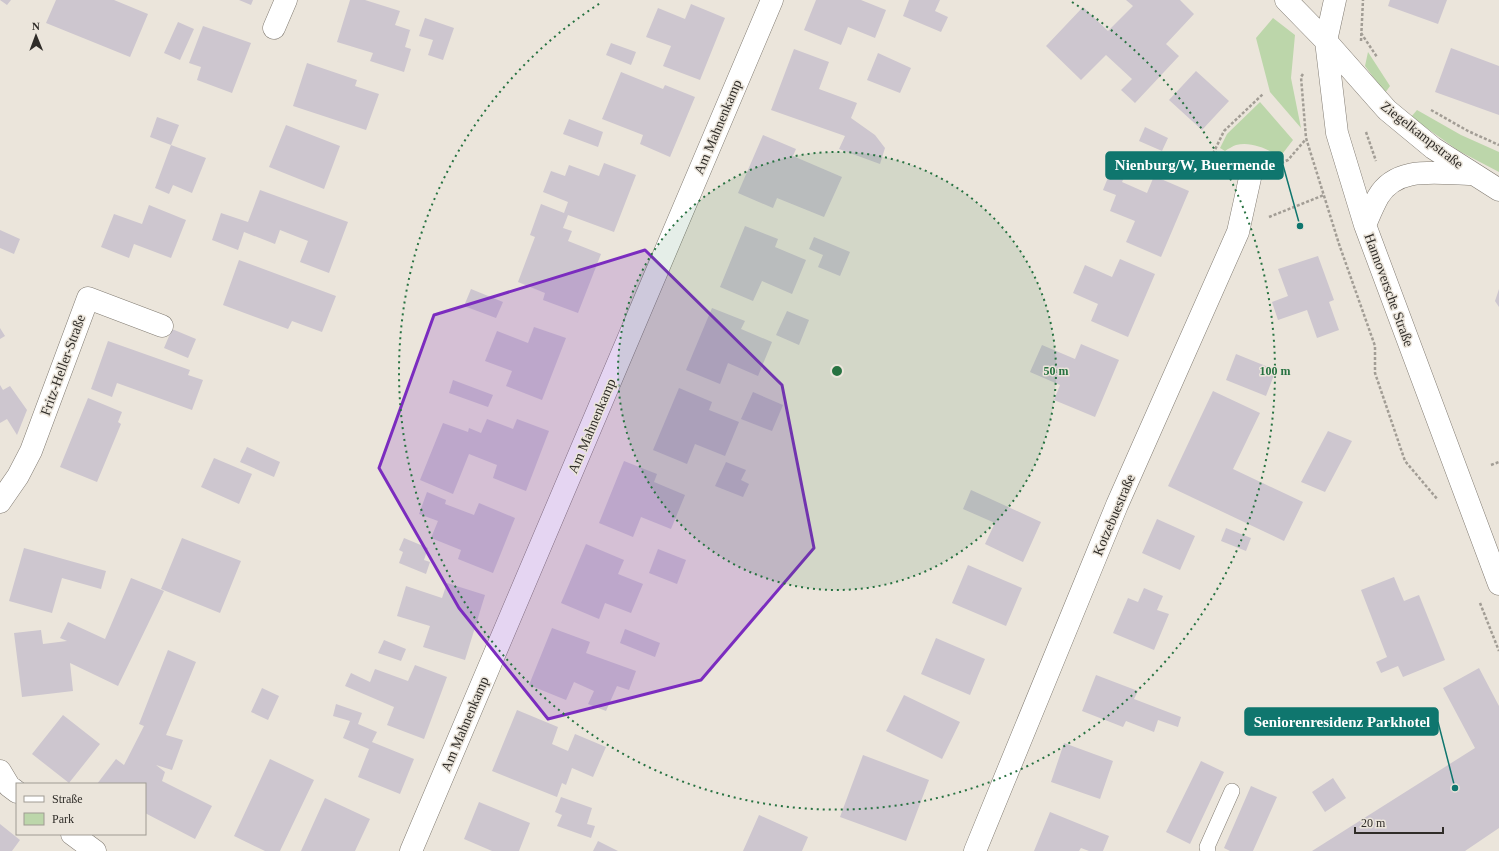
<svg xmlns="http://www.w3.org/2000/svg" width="1499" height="851" font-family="'Times New Roman',serif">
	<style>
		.green { fill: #bcd6aa }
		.building { fill: #cdc6cf }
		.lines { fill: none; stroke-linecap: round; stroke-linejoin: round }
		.service-casing { stroke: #817b72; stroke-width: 16 }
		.minor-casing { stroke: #817b72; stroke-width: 23 }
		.path { stroke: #a29d95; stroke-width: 2.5; stroke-dasharray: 3 2; stroke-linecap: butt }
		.service { stroke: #fff; stroke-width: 15 }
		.minor { stroke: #fff; stroke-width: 22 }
		.marked { fill: #7b2cbf; fill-opacity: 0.2; stroke: #7b2cbf; stroke-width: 3; stroke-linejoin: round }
		.ring { fill: none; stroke: #277241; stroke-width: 2; stroke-dasharray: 2 4 }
		.labels { text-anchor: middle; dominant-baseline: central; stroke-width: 3; stroke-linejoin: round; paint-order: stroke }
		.street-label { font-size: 14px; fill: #2f2c28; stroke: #ebe5db }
		.centre { fill: #277241; stroke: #ebe5db; stroke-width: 2 }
		.ring-label { font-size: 12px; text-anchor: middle; font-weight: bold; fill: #277241; stroke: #ebe5db; stroke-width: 3; stroke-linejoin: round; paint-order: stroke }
		.leader { fill: none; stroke: #0f766e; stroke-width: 1.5 }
		.callout-dot { fill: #0f766e; stroke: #ebe5db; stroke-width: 1.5 }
		.callout { fill: #0f766e; stroke: #0f766e; stroke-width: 1.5 }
		.callout-label { font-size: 15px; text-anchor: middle; font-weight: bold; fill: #fff }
	</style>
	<rect width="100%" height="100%" fill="#ebe5db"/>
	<path class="green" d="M1273,18L1295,35L1291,78L1301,128L1270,92L1256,38Z
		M1368,52L1390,86L1385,93L1365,66Z
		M1260,102L1293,140L1280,157C1268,149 1251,141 1236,145C1233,146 1228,149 1225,151L1220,148L1227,134Z
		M1417,110L1461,135L1499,152V172L1459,151L1411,117Z"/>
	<path class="building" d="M0,0H11L7,5Z
		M56,0H114L148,14L130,57L46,23Z
		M239,0H253L251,5Z
		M350,0H365L400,11L395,25L410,30L405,47L411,49L404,72L370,61L373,53L337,42Z
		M816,0H861L886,10L875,38L848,27L841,45L804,30Z
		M909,0H940L935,11L948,17L941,32L903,16Z
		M1126,0H1180L1194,14L1166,44L1179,56L1135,103L1121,90L1132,79L1106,55L1081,80L1046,46L1083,7L1108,31L1133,6Z
		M1390,0H1447L1438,24L1388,6Z
		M691,4L725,18L700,80L663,66L671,46L646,37L658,8L685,19Z
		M425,18L454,28L443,60L428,55L433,40L419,36Z
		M178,22L194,29L180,60L164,53Z
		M203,26L251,43L232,93L197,80L201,67L189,63Z
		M611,43L636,52L631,65L606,55Z
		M1451,48L1499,66V115L1435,92Z
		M794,49L829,62L819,89L857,103L851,118L875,135L885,148L880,164L839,149L845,136L771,110Z
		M878,53L911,68L900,93L867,80Z
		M307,63L357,80L355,86L379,94L366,130L293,106Z
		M1196,71L1229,101L1202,130L1169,100Z
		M621,72L663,89L665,85L695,97L670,157L640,144L643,135L602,119Z
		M157,117L179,125L171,145L206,158L192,193L173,185L169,194L155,188L171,145L150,137Z
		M569,119L603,132L598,147L563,134Z
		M286,125L340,146L324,189L269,167Z
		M1145,127L1168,138L1162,151L1139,141Z
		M763,135L796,149L793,156L842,177L824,217L777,198L773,208L738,193Z
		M604,163L636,175L614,232L568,215L563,228L572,231L568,241L601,254L578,313L543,300L545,293L518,282L535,237L530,235L541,204L564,213L568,202L543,192L551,171L565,176L569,165L599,176Z
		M1113,165L1127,171L1122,182L1147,193L1154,176L1189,191L1161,257L1126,242L1135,221L1110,211L1116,195L1103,190Z
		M260,190L348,222L329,273L300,262L308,241L280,230L275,244L244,232L238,250L212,240L221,213L248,222Z
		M149,205L186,220L171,258L134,244L129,258L101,247L114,214L142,224Z
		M745,226L778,239L775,247L806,260L792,294L762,281L753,301L720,287Z
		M0,230L20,239L14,254L0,248Z
		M814,237L850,252L840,276L818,267L823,255L809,249Z
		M1318,256L1334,300L1329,302L1339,330L1317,338L1307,310L1278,320L1272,302L1288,296L1278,269Z
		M1120,259L1155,274L1128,337L1091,321L1098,304L1073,293L1085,265L1112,277Z
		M239,260L336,296L322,332L292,321L288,329L223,305Z
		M471,289L503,302L496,318L464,306Z
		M1499,289V307L1495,301Z
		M712,308L745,321L741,329L772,342L758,376L728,363L720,384L686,370Z
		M787,311L809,320L799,345L776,335Z
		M534,327L566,338L542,400L506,386L512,371L485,361L497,331L528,343Z
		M0,328L5,336L0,339Z
		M172,329L196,339L188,358L164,348Z
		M108,341L190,370L188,375L203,380L192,410L117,383L112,397L91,389Z
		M1081,344L1119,360L1095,417L1054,400L1060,385L1030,372L1042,345L1075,359Z
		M1236,354L1276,370L1266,396L1226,380Z
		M453,380L493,395L488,407L449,393Z
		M0,385L3,390L10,386L27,410L17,435L7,419L0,423Z
		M679,388L712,402L709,410L739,422L725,456L695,444L687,464L653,450Z
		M1213,391L1260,413L1233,469L1303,502L1284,541L1168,486Z
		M753,392L783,405L772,431L741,419Z
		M88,398L122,412L118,422L121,424L97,482L60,467Z
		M487,419L513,429L517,419L549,431L526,491L493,478L497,465L469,454L453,494L420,480L443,423L468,432L469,428L481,433Z
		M1328,431L1352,441L1325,492L1301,482Z
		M247,447L280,462L274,477L240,462Z
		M214,458L252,474L239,504L201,487Z
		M624,461L657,474L654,482L685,495L671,529L641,517L633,537L599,523Z
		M726,462L746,470L741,480L749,484L743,497L715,486Z
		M971,490L1041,522L1023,562L985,544L995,523L963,509Z
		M427,492L446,500L445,504L474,515L479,503L515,518L493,573L458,559L461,550L431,538L438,521L419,514Z
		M1157,519L1195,536L1180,570L1142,553Z
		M1226,528L1251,538L1246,551L1221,541Z
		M182,538L241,561L220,613L161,589Z
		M404,538L428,548L424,560L430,562L426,574L399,563L403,552L399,550Z
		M586,544L624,560L618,574L643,584L631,613L605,603L599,619L561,603Z
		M24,548L106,571L101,589L62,578L52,613L9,601Z
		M658,549L686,560L677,584L649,573Z
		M968,565L1022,588L1006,626L952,603Z
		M1394,577L1404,601L1419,595L1445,660L1403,677L1398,666L1381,673L1376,662L1387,657L1361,590Z
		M131,578L164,591L118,686L70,663L73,691L22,697L14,633L41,630L43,644L67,641L60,638L68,622L105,639Z
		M447,583L485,595L465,660L423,647L430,626L397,616L406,586L442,598Z
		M1144,588L1163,596L1157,610L1169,614L1154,650L1113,633L1128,598L1138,602Z
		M552,628L590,642L586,653L636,671L629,690L617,686L606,711L588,704L594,691L574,682L566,700L529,685Z
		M625,629L660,643L655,657L620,643Z
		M936,638L985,659L970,695L921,674Z
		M384,640L406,649L401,661L378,653Z
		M168,650L196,662L166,735L183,740L172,770L156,765L165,772L162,781L212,806L195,839L145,813V784H97L116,759L124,765L144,726L139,724Z
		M415,665L447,677L424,739L387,725L394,707L345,686L351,673L370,682L375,669L408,681Z
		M1479,668L1499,706V828L1465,851H1312L1475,748L1443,688Z
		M1096,675L1138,691L1134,699L1181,717L1178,727L1158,720L1154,732L1126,721L1123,727L1082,711Z
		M262,688L279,696L268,720L251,712Z
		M904,695L960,722L942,759L886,731Z
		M336,704L362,713L358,724L377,732L372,742L414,759L400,794L358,777L369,749L343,738L350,721L333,716Z
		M517,710L558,727L552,744L568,751L575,734L606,747L593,777L572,768L566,785L562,783L557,797L492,771Z
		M63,715L100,744L69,783L32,754Z
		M1064,743L1113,761L1100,799L1051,782Z
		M863,755L929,780L906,841L840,817Z
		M270,759L314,780L280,851H265L234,836Z
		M1201,761L1224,772L1190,844L1166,832Z
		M1333,778L1346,798L1325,812L1312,792Z
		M1251,786L1277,797L1253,851H1230L1224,848Z
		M561,797L592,808L587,824L595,826L591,838L557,826L562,815L555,812Z
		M325,798L370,819L355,851H301Z
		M479,802L530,823L519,851H492L464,839Z
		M1050,812L1109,836L1103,851H1089L1081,848L1079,851H1034Z
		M759,815L808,837L802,851H743Z
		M0,824L20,840L12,851H0Z
		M598,841L618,851H593Z"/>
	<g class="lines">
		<defs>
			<path id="service" d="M1208,851L1207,847L1232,791"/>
			<path id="minor" d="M1286,0L1326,41L1387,110L1433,148L1499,190
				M1335,0L1326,41L1337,133L1365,225L1499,584
				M274,28L286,0
				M1365,225C1369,216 1373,206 1378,197C1397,164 1440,174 1472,174
				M0,502L18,476L31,451L88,298L162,326
				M0,771L9,786L17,792
				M72,834L95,851
				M411,851L772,0
				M975,851L1117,505L1238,232L1250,178"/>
		</defs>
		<use href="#service" class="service-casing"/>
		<use href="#minor" class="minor-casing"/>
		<path class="path" d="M1361,33L1377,57
			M1361,41L1363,0
			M1303,74L1301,77L1306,138L1339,244L1375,346V373L1405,461L1438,500
			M1431,110L1468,131L1499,145
			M1366,132L1376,161
			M1272,167L1288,160L1306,139
			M1226,168L1210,160L1224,131L1263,94
			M1269,217L1324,195
			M1491,465L1499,462
			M1480,603L1499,651"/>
		<use href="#service" class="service"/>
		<use href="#minor" class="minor"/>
	</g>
	<path class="marked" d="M645,250L782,385L814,548L701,680L548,719L459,608L379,468L434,315Z"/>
	<circle cx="837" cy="371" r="219" fill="#277241" fill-opacity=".12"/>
	<g class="ring">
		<circle cx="837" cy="371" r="219"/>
		<path d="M1072 2A438 438 0 1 1 602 2"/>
	</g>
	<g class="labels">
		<g class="street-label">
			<text transform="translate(718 127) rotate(-67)">Am Mahnenkamp</text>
			<text transform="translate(1422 135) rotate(38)">Ziegelkampstraße</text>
			<text transform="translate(1389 290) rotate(70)">Hannoversche Straße</text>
			<text transform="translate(63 365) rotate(-70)">Fritz-Heller-Straße</text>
			<text transform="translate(592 426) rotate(-67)">Am Mahnenkamp</text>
			<text transform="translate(1114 515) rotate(-67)">Kotzebuestraße</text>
			<text transform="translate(465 724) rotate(-67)">Am Mahnenkamp</text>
		</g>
	</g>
	<circle cx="837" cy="371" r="6" class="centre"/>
	<g class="ring-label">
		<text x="1056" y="375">50 m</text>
		<text x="1275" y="375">100 m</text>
	</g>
	<path class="leader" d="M1300 226L1283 165M1455 788L1438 722"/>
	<g class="callout-dot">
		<circle cx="1300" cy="226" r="4"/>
		<circle cx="1455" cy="788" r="4"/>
	</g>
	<g class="callout">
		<rect x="1106" y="152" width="177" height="27" rx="4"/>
		<rect x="1245" y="708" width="193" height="27" rx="4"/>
	</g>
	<g class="callout-label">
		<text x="1195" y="170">Nienburg/W, Buermende</text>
		<text x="1342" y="727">Seniorenresidenz Parkhotel</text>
	</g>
	<rect x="16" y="783" width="130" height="52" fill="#ebe5db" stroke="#a09b93"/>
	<rect x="24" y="796" width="20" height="6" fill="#ffffff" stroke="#a09b93"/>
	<text x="52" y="803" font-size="12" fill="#2f2c28">Straße</text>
	<rect x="24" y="813" width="20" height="12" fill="#bcd6aa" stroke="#a09b93"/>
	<text x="52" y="823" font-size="12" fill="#2f2c28">Park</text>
	<g transform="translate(36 36) rotate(359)" stroke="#ebe5db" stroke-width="3" paint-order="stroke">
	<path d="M0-3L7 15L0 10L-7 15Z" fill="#2f2c28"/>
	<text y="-6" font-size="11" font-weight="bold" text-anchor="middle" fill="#2f2c28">N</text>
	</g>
	<path d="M1355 827v6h88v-6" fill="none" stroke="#2f2c28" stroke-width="2"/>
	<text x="1361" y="827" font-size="12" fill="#2f2c28" stroke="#ebe5db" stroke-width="3" paint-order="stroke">20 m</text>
</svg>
